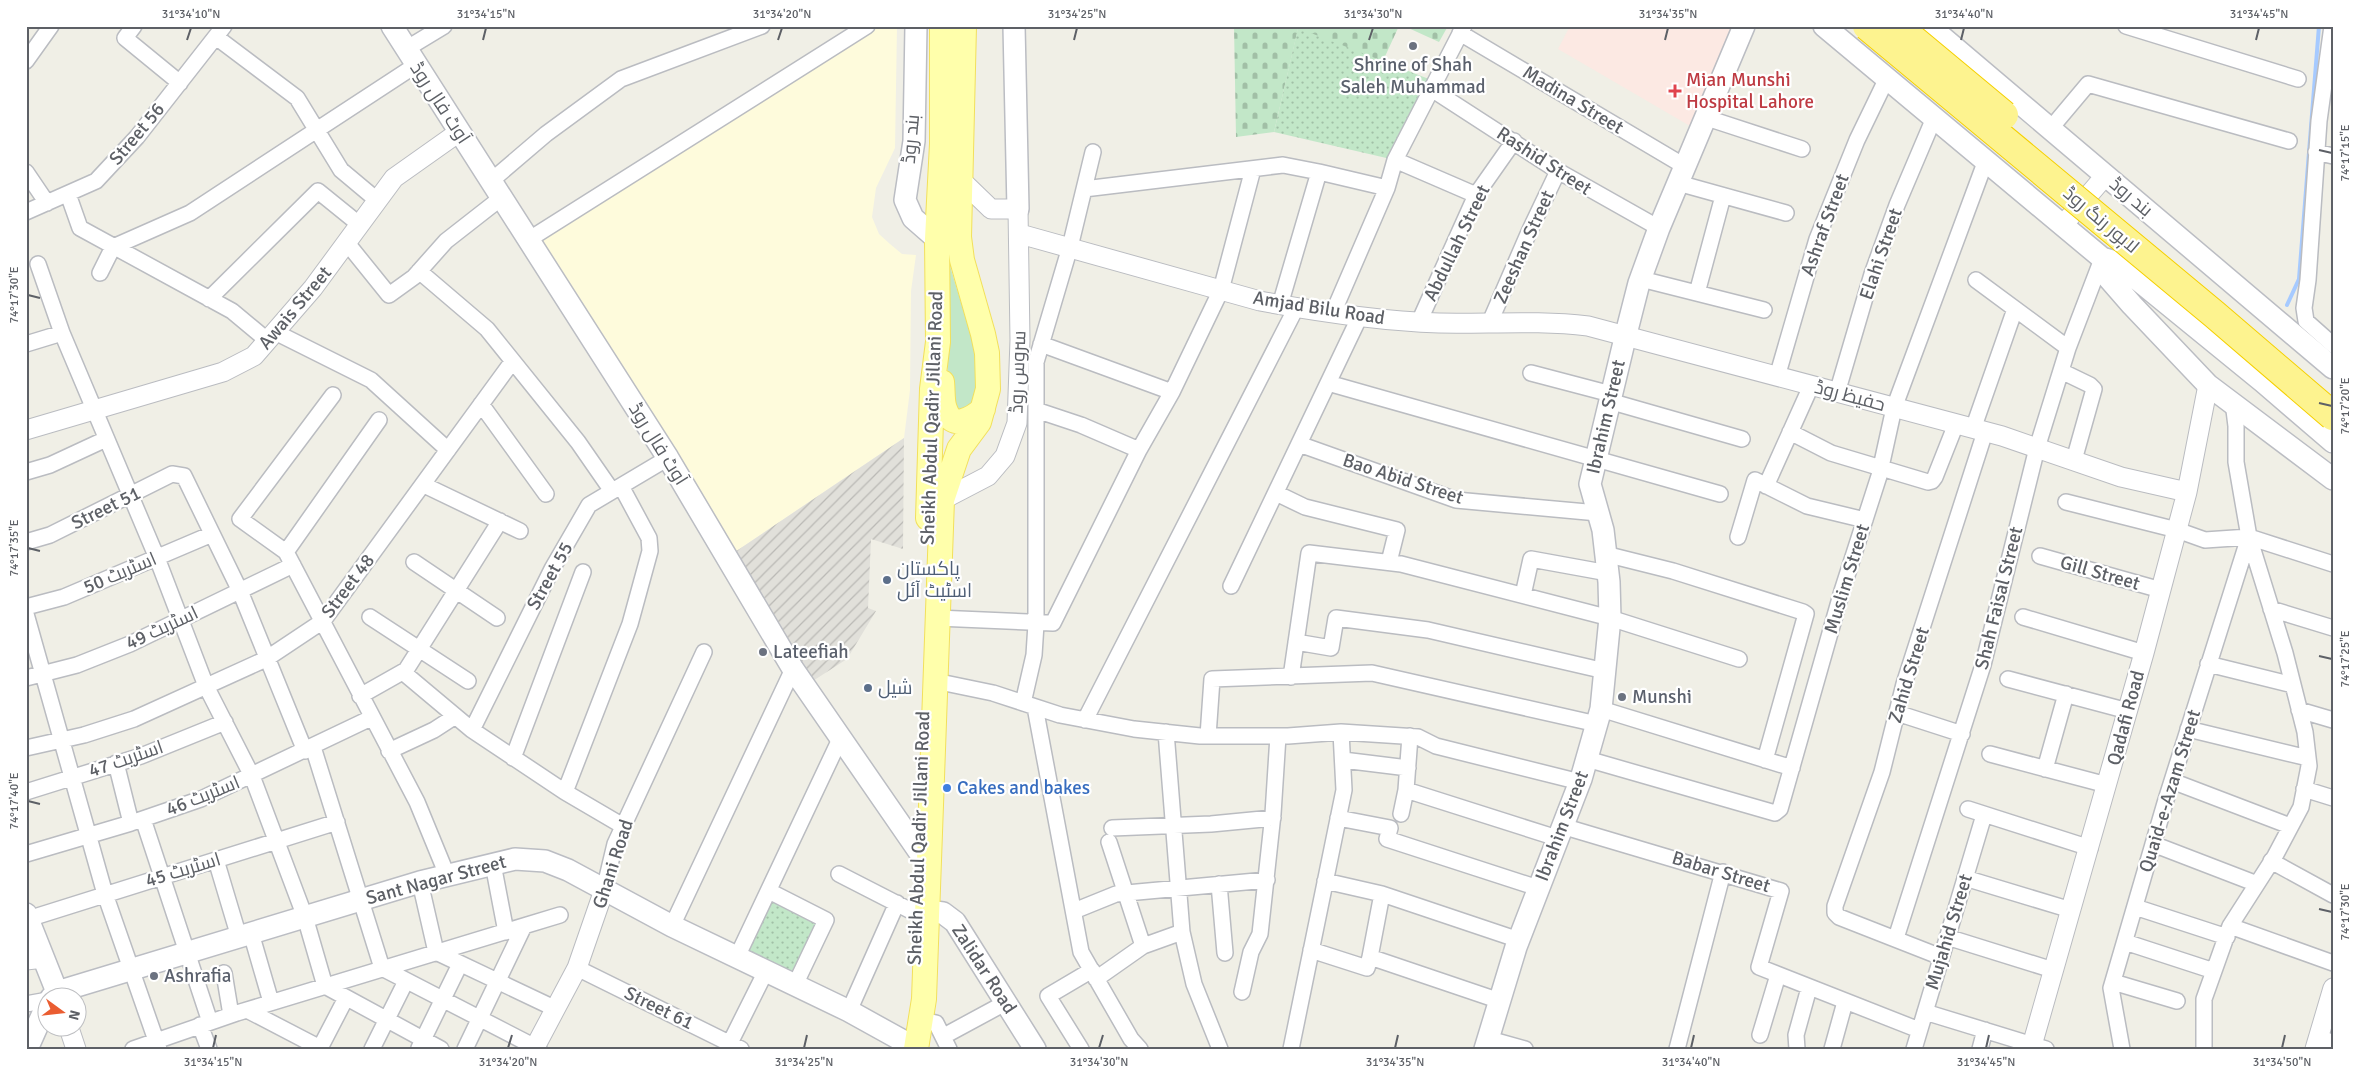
<svg xmlns="http://www.w3.org/2000/svg" width="2359" height="1075" font-family="Signika,Cairo,sans-serif">
	<style>
		.commercial { fill: #fefbdc }
		.industrial { fill: url(#industrial-furrows) }
		.medical { fill: #fce9e3 }
		.green { fill: #c2e7c8 }
		.cemetery { fill: url(#cemetery-stones) }
		.park { fill: url(#park-dots) }
		.lines { fill: none; stroke-linecap: round; stroke-linejoin: round }
		.stream { stroke: #a6caff; stroke-width: 4 }
		.minor-casing { stroke: #babcc1; stroke-width: 18 }
		.tertiary-casing { stroke: #babcc1; stroke-width: 21 }
		.secondary-casing { stroke: #bbbdc3; stroke-width: 24 }
		.primary-casing { stroke: #f2e05c; stroke-width: 26 }
		.minor { stroke: #fff; stroke-width: 15 }
		.tertiary { stroke: #fff; stroke-width: 19 }
		.secondary { stroke: #fff; stroke-width: 21 }
		.primary { stroke: #ffffab; stroke-width: 24 }
		.motorway-bridge-casing { stroke: #f5d000; stroke-width: 30; stroke-linecap: butt }
		.motorway-bridge { stroke: #fdf38f; stroke-width: 28 }
		.ticks { fill: none; stroke: #5d6066; stroke-width: 2 }
		.worship-dot { fill: #6b7280; stroke: #fff; stroke-width: 2 }
		.health-dot { fill: #e0444e; stroke: #fff; stroke-width: 2 }
		.service-dot { fill: #5c6f8a; stroke: #fff; stroke-width: 2 }
		.shop-dot { fill: #3f7fe0; stroke: #fff; stroke-width: 2 }
		.labels { text-anchor: middle; dominant-baseline: central; stroke-width: 4.5; stroke-linejoin: round; paint-order: stroke }
		.worship-label { font-size: 19px; fill: #5b616d; stroke: #fff; text-anchor: start }
		.health-label { font-size: 19px; fill: #be3a42; stroke: #fff; text-anchor: start }
		.street-label { font-size: 19px; fill: #5d6066; stroke: #fff }
		.service-label { font-size: 19px; fill: #4e5e75; stroke: #fff; text-anchor: start }
		.shop-label { font-size: 19px; fill: #366cbe; stroke: #fff; text-anchor: start }
		.neatline { fill: none; stroke: #5d6066; stroke-width: 2 }
		.ticks-label { font-size: 12px; text-anchor: middle; fill: #5d6066 }
	</style>
	<defs>
		<pattern id="industrial-furrows" width="10" height="10" patternUnits="userSpaceOnUse" patternTransform="scale(1.25)"><rect width="10" height="10" fill="#e1e0da"/><path d="M-1 1l2-2M0 10L10 0M9 11l2-2" fill="none" stroke="#bab9b5"/></pattern>
		<pattern id="cemetery-stones" width="16" height="16" patternUnits="userSpaceOnUse" patternTransform="scale(1.25)"><rect width="16" height="16" fill="#c2e7c8"/><path d="M2 7V4a2 2 0 0 1 4 0v3zM10 15v-3a2 2 0 0 1 4 0v3z" fill="#a1bfa6"/></pattern>
		<pattern id="park-dots" width="8" height="8" patternUnits="userSpaceOnUse" patternTransform="scale(1.25)"><rect width="8" height="8" fill="#c2e7c8"/><path d="M2 2h.1M6 6h.1" fill="none" stroke="#a1bfa6" stroke-width="1.8" stroke-linecap="round"/></pattern>
	</defs>
	<rect width="100%" height="100%" fill="#f0efe6"/>
	<path class="commercial" d="M867,26H897L895,148L876,188L872,217L879,234L890,244L902,254L916,255L911,291L910,390L904,438L726,558L528,240Z"/>
	<path class="industrial" d="M904,438L903,549L871,539L868,608L876,611L847,659L805,686L726,558Z"/>
	<path class="medical" d="M1570,26H1748L1702,133L1558,49Z"/>
	<path class="green" d="M947,214L950,266L975,349L979,387L970,410L960,415L949,396L946,342Z"/>
	<path class="cemetery" d="M1234,26H1399L1382,63L1298,29L1274,132L1236,137Z
		M1404,26H1448L1439,42Z"/>
	<path class="park" d="M1298,28L1434,81L1395,160L1274,132Z
		M769,891L826,920L795,985L737,957Z"/>
	<g class="lines">
		<path class="stream" d="M2287,305L2299,279L2319,26"/>
		<defs>
			<path id="minor" d="M134,26L125,38L180,83
				M2126,26L2298,79
				M2332,26L2319,121L2308,280L2304,308L2306,321L2333,345
				M1460,33L1686,167
				M216,37L297,98L341,170L378,201
				M406,49L444,26
				M26,61L51,26
				M1433,90L1558,171L1659,228
				M1704,117L1802,149
				M2051,128L2088,84L2289,141
				M2316,152L2333,156
				M1395,160L1476,195
				M26,172L47,203
				M1319,172L1387,188
				M491,181L546,134L621,79L762,26
				M1678,183L1786,213
				M1084,189L1283,165L1319,172L1280,305
				M68,194L80,228L232,311L268,341
				M26,212L96,181L137,137L224,26
				M528,240L867,26
				M347,243L389,295L414,277L446,241L501,198
				M38,264L62,333
				M419,271L487,329L578,442L612,491
				M100,273L113,247L190,213L416,65
				M1641,279L1764,310
				M1976,280L2068,348
				M1697,293L1723,196
				M209,299L318,191L360,225
				M1333,313L1387,188L1395,160L1464,26
				M1419,322L1476,195L1514,141
				M1490,322L1529,232L1558,171
				M275,332L371,380L448,450
				M26,344L62,333L157,558L206,686L252,776L305,917L325,986L441,1049
				M1041,344L1172,392
				M2061,371L2090,385L2094,389L2074,460
				M1531,373L1611,394
				M1777,377L1817,239L1857,140L1887,78
				M1328,383L1720,494
				M1837,393L1872,274L1897,205L1934,118
				M333,395L240,519L286,552L417,802L447,875
				M1609,401L1742,439
				M481,404L546,494
				M1036,410L1081,425L1139,450
				M1973,429L2015,309
				M1790,432L1831,453L1928,482L1932,481L1935,477L1956,424
				M1299,444L1456,500L1598,513
				M26,472L50,465L106,439
				M424,485L520,531
				M1766,486L1811,386
				M1276,493L1305,507L1397,530L1389,562
				M2066,502L2177,530L2205,540L2249,537L2333,564
				M1738,537L1755,480L1807,506L1865,520
				M26,542L50,535L172,474L184,476L240,591L305,751
				M286,552L379,420
				M1605,554L1673,571L1803,612L1806,614L1765,760
				M2040,556L2161,590
				M414,562L497,618
				M1231,586L1360,316
				M1523,595L1531,559L1608,573
				M26,607L64,597L212,534
				M2271,609L2333,628
				M26,614L105,894L159,1049
				M370,617L468,681
				M2023,617L2144,653
				M937,618L1053,623L1139,450L1172,392L1221,290L1253,169
				M1296,642L1331,648L1336,618L1428,630L1605,671
				M2208,664L2293,685
				M404,673L472,730L565,792L630,624L650,551L649,538L621,486
				M1291,677L1309,553L1401,564L1610,618L1739,659
				M26,678L77,665L130,644L293,565
				M2008,679L2128,711
				M935,681L993,693L1060,715L1134,729L1200,736H1288L1341,732L1418,737L1436,746L1580,782
				M360,696L406,670L500,521
				M1023,703L1034,655L1036,624V362L1070,247L1093,152
				M1035,707L1081,952L1131,1039L1140,1049
				M1601,709L1792,768
				M2299,710L2333,720
				M1897,713L1962,734
				M1085,720L1296,308
				M2188,729L2308,758
				M472,730L552,569L589,505L668,458
				M1166,732L1182,932L1194,984L1220,1049
				M1208,736L1212,679L1372,673L1597,724
				M313,747L382,968L539,1049
				M26,748L84,735L134,719L266,659L323,621L512,362
				M389,751L434,730L454,717
				M1990,754L2107,785
				M513,758L583,572
				M1587,759L1775,813L1780,809L1842,591L1879,476L1894,408L1986,160
				M1343,760L1408,768
				M116,763L131,823
				M2045,769L2066,694
				M2172,781L2290,826
				M2304,789L2333,798
				M1406,790L1557,838
				M26,792L141,756L225,722
				M565,792L623,826
				M1968,809L2090,848
				M1401,814L1406,790L1410,736
				M1338,818L1390,828L1387,839L1538,888
				M143,819L210,1022
				M1562,826L1781,891L1759,967L1919,1030
				M1112,828L1211,824L1273,818
				M1109,842L1143,946
				M2153,844L2257,884
				M26,854L131,823L201,799L371,718
				M216,860L239,937
				M2271,861L2333,895
				M493,864L506,932
				M839,874L919,915
				M1965,878L2071,910
				M1325,881L1382,894L1519,940
				M420,882L436,952L556,1009
				M1219,884L1225,953
				M604,890L615,844L704,652
				M769,891L826,920L795,985
				M2135,907L2227,937
				M1074,911L1116,894L1267,880
				M28,919L337,822
				M672,926L793,669
				M2230,926L2333,963
				M251,933L271,1002
				M1947,937L2053,970
				M1896,938L1983,665L2037,448L2068,348L2102,259
				M2125,942L2214,971
				M1311,950L1367,968L1370,957L1500,1001
				M737,957L841,737
				M1370,957L1382,894
				M1941,957L1839,917L1835,913V906L1882,772L1904,684L1985,432
				M577,968L741,1049
				M224,973L231,1015
				M1096,979L1143,946L1182,932
				M2113,982L2177,1001
				M1242,992L1251,952L1260,934L1273,814L1278,736
				M26,1004L48,1000
				M247,1010L322,1049
				M849,1011L897,903
				M1925,1012L2046,1049
				M922,1020L936,1023L949,1049
				M200,1025L209,1049
				M1760,1035L1778,975
				M944,1036L1005,1003
				M2319,1037L2333,1043
				M1489,1039L1525,1049
				M320,1048L346,998
				M419,1048L460,964
				M133,1049L237,1013L560,915
				M372,1049L406,981
				M465,1049L524,926
				M727,1049L766,971
				M1081,1049L1048,996L1092,970
				M1291,1049L1344,790L1341,732
				M1677,1049L1723,872
				M1797,1049L1796,1035L1809,988
				M1832,1049L1845,1002
				M1914,1049L1984,815
				M1980,1049L1985,1030
				M2122,1049L2111,988L2165,803L2249,537
				M2204,1049V999L2230,926L2275,856L2301,807L2309,766L2305,732L2285,653L2249,537L2236,462V426L2233,402"/>
			<path id="tertiary" d="M2063,225L2105,176
				M1020,234L1260,301C1319,312 1379,321 1439,323C1489,324 1538,320 1588,326L2002,436L2121,477L2187,492
				M26,430L223,372L254,356L313,288L394,178L459,132
				M942,500L988,476L1005,456L1017,423L1020,340L1018,209H991L962,181
				M26,960L44,958
				M69,1028L76,1049
				M534,1049L577,968L604,890
				M2031,1049L2144,653L2187,492L2208,385
				M2315,1049L2333,988"/>
			<path id="secondary" d="M392,26L668,458L793,669L920,853H930
				M916,26L914,141L905,200L913,218L937,239
				M1014,26L1018,209
				M1824,26L2102,258L2116,262L2262,381L2333,442
				M1929,26L2333,368
				M2102,258L2105,274L2132,305L2208,385L2333,479
				M919,910L943,913L955,922L1035,1049
				M26,914L57,992
				M51,998L57,992L420,882L515,859L545,861L568,870L672,926L849,1011L905,1042
				M27,1049L48,1002
				M1485,1049L1516,947L1581,779L1601,709L1610,618L1609,582L1603,530L1590,484L1626,334L1639,283L1659,228L1744,26"/>
			<path id="primary" d="M942,382C943,390 942,402 945,409C952,431 972,419 983,409
				M928,518L932,389L938,342L937,239L942,144V26
				M916,1049L924,999L942,500L959,449L979,422L988,389L987,353L983,334L962,260L959,237L964,26"/>
		</defs>
		<use href="#minor" class="minor-casing"/>
		<use href="#tertiary" class="tertiary-casing"/>
		<use href="#secondary" class="secondary-casing"/>
		<use href="#primary" class="primary-casing"/>
		<use href="#minor" class="minor"/>
		<use href="#tertiary" class="tertiary"/>
		<use href="#secondary" class="secondary"/>
		<use href="#primary" class="primary"/>
		<defs>
			<path id="motorway-bridge" d="M1867,26L2214,314L2333,416
				M1897,26L2004,115"/>
		</defs>
		<use href="#motorway-bridge" class="motorway-bridge-casing"/>
		<use href="#motorway-bridge" class="motorway-bridge"/>
	</g>
	<path class="ticks" d="M187,40L191,28M483,40L486,28M778,40L782,28M1074,40L1077,28M1369,40L1373,28M1665,40L1668,28M1961,40L1964,28M2256,40L2259,28M2319,150L2332,153M28,295L40,298M2319,403L2332,406M28,548L40,551M2319,656L2332,659M28,801L40,804M2319,909L2332,912M213,1048L216,1035M508,1048L512,1035M804,1048L807,1035M1099,1048L1103,1035M1395,1048L1398,1035M1691,1048L1694,1035M1986,1048L1989,1035M2282,1048L2285,1035"/>
	<g class="worship-dot">
		<circle cx="1413" cy="46" r="5"/>
		<circle cx="763" cy="652" r="5"/>
		<circle cx="1622" cy="697" r="5"/>
		<circle cx="154" cy="976" r="5"/>
	</g>
	<path class="health-dot" d="M1672.5 83.5h5v5h5v5h-5v5h-5v-5h-5v-5h5z"/>
	<g class="service-dot">
		<circle cx="887" cy="580" r="5"/>
		<circle cx="868" cy="688" r="5"/>
	</g>
	<circle class="shop-dot" cx="947" cy="788" r="5"/>
	<g class="labels">
		<g class="worship-label">
			<text x="1413" y="65" text-anchor="middle">Shrine of Shah<tspan x="1413" dy="22">Saleh Muhammad</tspan></text>
			<text x="773" y="652">Lateefiah</text>
			<text x="1632" y="697">Munshi</text>
			<text x="164" y="976">Ashrafia</text>
		</g>
		<g class="health-label">
			<text x="1686" y="80">Mian Munshi<tspan x="1686" dy="22">Hospital Lahore</tspan></text>
		</g>
		<g class="street-label">
			<text transform="translate(1573 100) rotate(31)">Madina Street</text>
			<text transform="translate(440 103) rotate(57)">آوٹ فال روڈ</text>
			<text transform="translate(137 134) rotate(-50)">Street 56</text>
			<text transform="translate(911 139) rotate(-85)">بند روڈ</text>
			<text transform="translate(1544 161) rotate(33)">Rashid Street</text>
			<text transform="translate(2131 197) rotate(40)">بند روڈ</text>
			<text transform="translate(2101 220) rotate(40)">لاہور رنگ روڈ</text>
			<text transform="translate(1825 225) rotate(-70)">Ashraf Street</text>
			<text transform="translate(1457 243) rotate(-64)">Abdullah Street</text>
			<text transform="translate(1524 247) rotate(-66)">Zeeshan Street</text>
			<text transform="translate(1881 254) rotate(-71)">Elahi Street</text>
			<text transform="translate(295 308) rotate(-50)">Awais Street</text>
			<text transform="translate(1319 308) rotate(9)">Amjad Bilu Road</text>
			<text transform="translate(1018 372) rotate(-88)">سروس روڈ</text>
			<text transform="translate(1850 396) rotate(15)">حفیظ روڈ</text>
			<text transform="translate(1606 417) rotate(-77)">Ibrahim Street</text>
			<text transform="translate(932 418) rotate(-88)">Sheikh Abdul Qadir Jillani Road</text>
			<text transform="translate(658 444) rotate(58)">آوٹ فال روڈ</text>
			<text transform="translate(1403 479) rotate(18)">Bao Abid Street</text>
			<text transform="translate(106 508) rotate(-26)">Street 51</text>
			<text transform="translate(120 573) rotate(-23)">اسٹریٹ 50</text>
			<text transform="translate(2100 573) rotate(16)">Gill Street</text>
			<text transform="translate(550 576) rotate(-61)">Street 55</text>
			<text transform="translate(1847 579) rotate(-73)">Muslim Street</text>
			<text transform="translate(348 586) rotate(-53)">Street 48</text>
			<text transform="translate(1999 598) rotate(-76)">Shah Faisal Street</text>
			<text transform="translate(162 628) rotate(-25)">اسٹریٹ 49</text>
			<text transform="translate(1909 675) rotate(-73)">Zahid Street</text>
			<text transform="translate(2126 718) rotate(-75)">Qadafi Road</text>
			<text transform="translate(126 759) rotate(-19)">اسٹریٹ 47</text>
			<text transform="translate(2170 791) rotate(-73)">Quaid-e-Azam Street</text>
			<text transform="translate(203 796) rotate(-22)">اسٹریٹ 46</text>
			<text transform="translate(1562 826) rotate(-69)">Ibrahim Street</text>
			<text transform="translate(919 838) rotate(-88)">Sheikh Abdul Qadir Jillani Road</text>
			<text transform="translate(613 864) rotate(-72)">Ghani Road</text>
			<text transform="translate(183 870) rotate(-17)">اسٹریٹ 45</text>
			<text transform="translate(1721 872) rotate(17)">Babar Street</text>
			<text transform="translate(436 880) rotate(-15)">Sant Nagar Street</text>
			<text transform="translate(1949 932) rotate(-73)">Mujahid Street</text>
			<text transform="translate(984 969) rotate(57)">Zalidar Road</text>
			<text transform="translate(659 1008) rotate(26)">Street 61</text>
		</g>
		<g class="service-label">
			<text x="897" y="569">پاکستان<tspan x="897" dy="22">اسٹیٹ آئل</tspan></text>
			<text x="878" y="688">شیل</text>
		</g>
		<g class="shop-label">
			<text x="957" y="788">Cakes and bakes</text>
		</g>
	</g>
	<rect width="2359" height="1075" fill="none" stroke="#ffffff" stroke-width="55"/>
	<g transform="translate(62 1012) rotate(105)"><circle r="24" fill="#ffffff" stroke="#bebfc2"/>
	<path d="M0-4L9 19L0 12L-9 19Z" fill="#ea5d31"/>
	<text y="-8" font-size="14" font-weight="bold" text-anchor="middle" fill="#5d6066">N</text>
	</g>
	<rect x="28" y="28" width="2304" height="1020" class="neatline"/>
	<g class="ticks-label">
		<text x="191" y="18">31°34'10"N</text>
		<text x="486" y="18">31°34'15"N</text>
		<text x="782" y="18">31°34'20"N</text>
		<text x="1077" y="18">31°34'25"N</text>
		<text x="1373" y="18">31°34'30"N</text>
		<text x="1668" y="18">31°34'35"N</text>
		<text x="1964" y="18">31°34'40"N</text>
		<text x="2259" y="18">31°34'45"N</text>
		<text transform="translate(2345 153) rotate(-90)" y="4">74°17'15"E</text>
		<text transform="translate(14 295) rotate(-90)" y="4">74°17'30"E</text>
		<text transform="translate(2345 406) rotate(-90)" y="4">74°17'20"E</text>
		<text transform="translate(14 548) rotate(-90)" y="4">74°17'35"E</text>
		<text transform="translate(2345 659) rotate(-90)" y="4">74°17'25"E</text>
		<text transform="translate(14 801) rotate(-90)" y="4">74°17'40"E</text>
		<text transform="translate(2345 912) rotate(-90)" y="4">74°17'30"E</text>
		<text x="213" y="1066">31°34'15"N</text>
		<text x="508" y="1066">31°34'20"N</text>
		<text x="804" y="1066">31°34'25"N</text>
		<text x="1099" y="1066">31°34'30"N</text>
		<text x="1395" y="1066">31°34'35"N</text>
		<text x="1691" y="1066">31°34'40"N</text>
		<text x="1986" y="1066">31°34'45"N</text>
		<text x="2282" y="1066">31°34'50"N</text>
	</g>
</svg>
